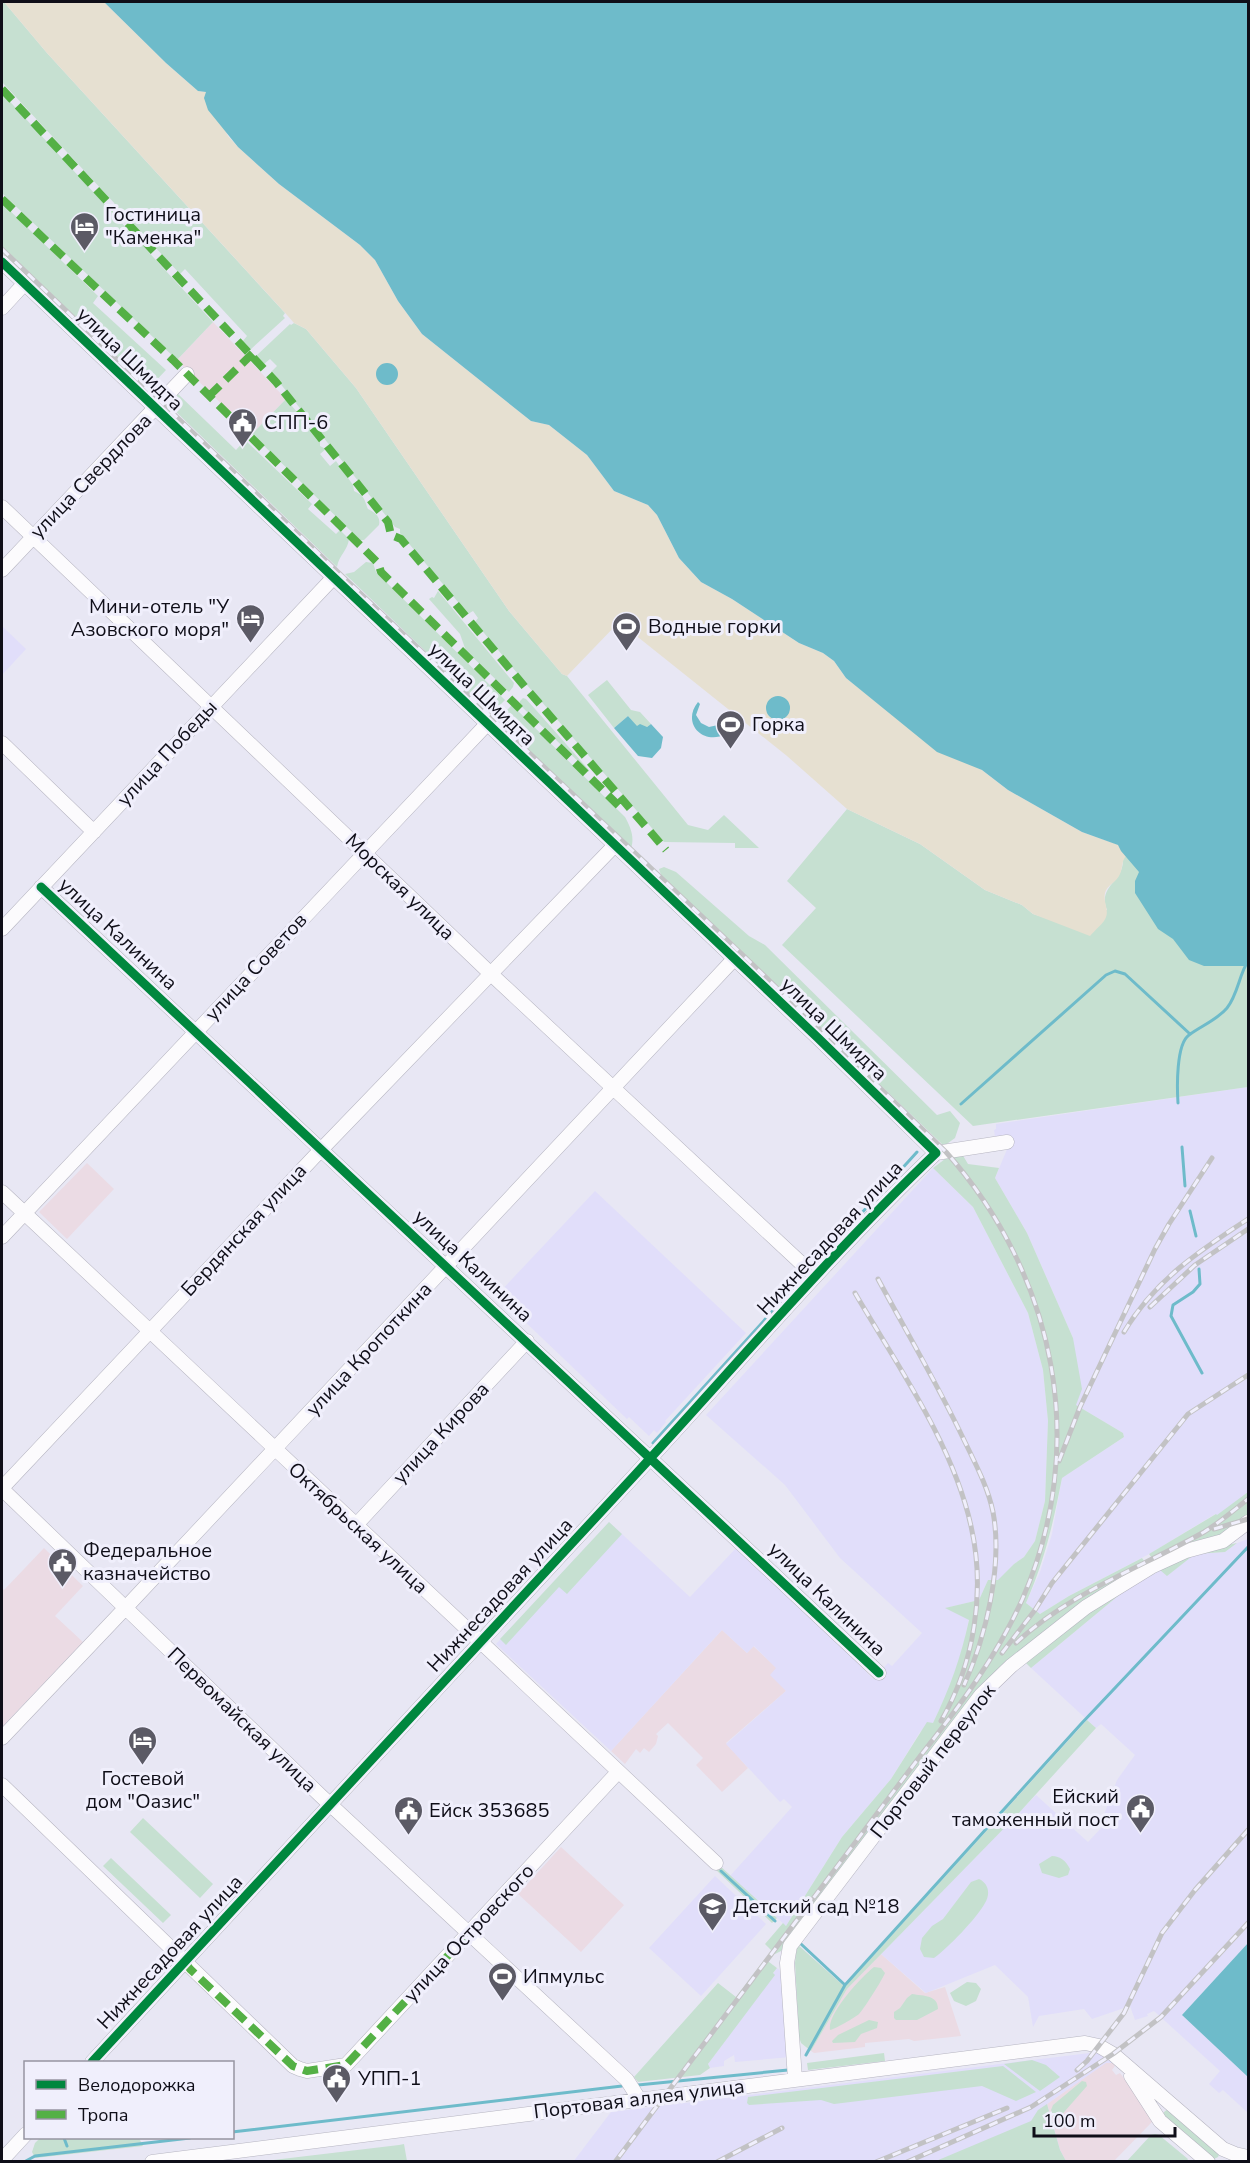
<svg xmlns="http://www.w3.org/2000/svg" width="1250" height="2163" font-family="'Nunito Sans',sans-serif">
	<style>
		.commercial { fill: #ebdbe4 }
		.built { fill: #e1defa }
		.green { fill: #c6e0d1 }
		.sand { fill: #e6e0d1 }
		.water { fill: #6ebbca }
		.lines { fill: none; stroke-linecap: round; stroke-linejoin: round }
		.stream { stroke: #6ebbca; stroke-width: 3 }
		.minor-casing { stroke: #b6b5c1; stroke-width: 15 }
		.minor { stroke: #fcfbfd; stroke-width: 14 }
		.rail-casing { stroke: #c2c2c4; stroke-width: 5 }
		.rail { stroke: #f0effc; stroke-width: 3; stroke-dasharray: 9; stroke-linecap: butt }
		.quiet { stroke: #54b045; stroke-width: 8; stroke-dasharray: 15 8; stroke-linecap: butt }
		.cycleway-casing { stroke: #f0effc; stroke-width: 13 }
		.cycleway { stroke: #00873e; stroke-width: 9 }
		.labels { text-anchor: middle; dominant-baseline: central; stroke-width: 6; stroke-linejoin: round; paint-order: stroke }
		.poi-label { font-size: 20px; fill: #0f0e18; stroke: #f0effc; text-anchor: start }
		.street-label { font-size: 20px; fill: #0f0e18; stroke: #f0effc }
	</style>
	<rect width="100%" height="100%" fill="#e8e7f4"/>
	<path class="commercial" d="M213,322L286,399L252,434L177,360Z
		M87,1163L114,1189L67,1239L39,1212Z
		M44,1548L83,1586L55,1616L83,1642L2,1727V1588L4,1590Z
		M722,1630L747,1653L753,1646L777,1668L786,1691L726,1743L748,1768L722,1792L696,1765L703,1758L668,1723L656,1734L658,1736L656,1744L649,1752L644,1748L640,1753L636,1749L625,1764L611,1751Z
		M561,1847L624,1905L581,1952L518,1894Z
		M881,1954L925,1993L945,1987L961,2036L914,2041L909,2039L865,2043V2047L814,2053L811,2051L847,1989Z
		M1107,2062L1113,2063L1115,2066L1112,2070L1116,2075L1120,2073L1152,2116V2122L1114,2161H1066L1060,2150L1047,2104Z"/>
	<path class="built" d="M2,626L26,649L2,675Z
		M1248,1087V1492L1217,1516L1215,1514L1151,1553L1069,1596L1040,1614L1026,1603L1040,1572L1052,1534L1062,1478L1124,1437L1123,1433L1076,1405L1073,1338L1027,1233L995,1178L1008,1147L995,1137L994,1130L996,1129V1124Z
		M933,1168L973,1207L1028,1313L1043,1370L1048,1421L1045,1501L1035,1541L1024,1557L1014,1564L998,1581L988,1580L979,1600L946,1608L969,1619L961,1656L951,1686L933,1723L920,1732L891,1779L842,1837L786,1926L730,1876L792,1807L784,1799L780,1802L726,1744L786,1691L770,1675L776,1668L754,1646L747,1653L722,1630L611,1751L496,1644L609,1522L690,1597L737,1547L851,1656L873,1679L888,1663L892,1666L922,1633L840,1558L785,1485L706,1415Z
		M595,1191L746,1333L665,1421L666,1422L657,1433L654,1430L649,1436L629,1417L627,1419L497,1295Z
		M1248,1534V1943L1182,2015L1248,2077V2113L1223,2090L1219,2093L1209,2084L1220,2071L1154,2011L1147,2014L1148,2016L1135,2020L1130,2006L1092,2019L1084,2009L1039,2016L1033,2027L1028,1997L995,1965L926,1993L881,1954L1036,1795L1088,1842L1105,1824L1102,1820L1117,1780L1135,1755L1101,1724L1096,1728L1031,1668L1124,1591L1161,1570L1195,1554L1225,1552L1237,1543L1248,1539Z
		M715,1876L766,1924L701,1996L649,1948Z
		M777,1968L785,1974L781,1979L785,1983L791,2057L735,2062L734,2055L724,2061V2066L710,2068L708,2064L774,1975L773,1974Z
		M1098,2052L1113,2063H1106L1047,2104L1060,2150L1066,2161L573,2162L611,2112Z"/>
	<path class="green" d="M2,2H4L47,53L285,313L283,316L285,318L250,350L242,342L247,336L185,269L180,274L2,82Z
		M2,93L213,322L177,360L2,193Z
		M2,203L98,296L93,303L166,370L149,388L2,246Z
		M294,323L306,329L356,388L509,611L562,674L567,676L688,825L708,830L724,815L759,848H735V843L664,842L527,685L475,622L478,618L473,611L468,614L400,533V529L395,527L271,372L277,366L270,359L264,364L256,356L290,324L291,325Z
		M178,394L236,450L245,440L312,504L308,509L336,534L340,530L349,539C348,550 339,555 337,567L168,404Z
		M286,399L297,412L296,418H301L320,441V446L326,449L320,454L330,466L336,461L353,485L354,491C365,496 364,499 368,509C374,512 381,516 379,525L364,540H360L252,434Z
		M366,562L373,563L376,572L505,700L491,714L345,574L354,572Z
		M438,591L514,683L513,687L509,692L466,651L460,634L429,599L432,597L434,598Z
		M607,680L631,710L640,712L651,724L647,727H637L628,716L614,728L588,695Z
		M523,698L526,699L536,710L589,770V772L520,705V701Z
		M512,705L625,817C630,826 635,837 631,848L497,720Z
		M847,809L920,844L985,890L1022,905L1033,914L1051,920L1107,910C1096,883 1131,881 1121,851L1248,902V1087L973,1126L782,945L816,908L787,881Z
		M664,867L676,872L749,936L765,945L937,1115L950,1111L960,1123L955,1138L944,1146L661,875L659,869Z
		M962,1154L968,1164L999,1168L995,1178L1027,1233L1073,1338L1082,1389L1076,1405L1123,1433L1124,1437L1062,1478C1053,1524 1045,1559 1026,1603L1040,1614L1069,1596L1142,1558L1147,1565L971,1701L781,1951L775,1954L765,1944L783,1923L786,1926L842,1837L891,1779L927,1722L933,1723C950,1688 961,1657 969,1620L945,1608L979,1600L988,1580H998L1014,1564L1024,1557L1035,1541L1045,1501L1048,1421L1043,1370L1028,1313L973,1207L933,1168L945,1159Z
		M1248,1492V1518L1229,1533L1154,1561L1149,1554L1216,1514L1217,1515Z
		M609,1522L622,1534L567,1594L559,1587L506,1645L500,1639Z
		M1237,1543L1225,1552L1195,1554L1167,1576L1160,1570L1124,1591L1031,1668L1025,1662C1076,1622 1133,1571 1196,1552C1210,1548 1224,1546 1237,1543Z
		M1087,1720L1096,1728L1018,1814L847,1989L811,2051L801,2043L799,2037L795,1963L797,1944L845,1987Z
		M143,1818L213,1884L200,1898L130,1832Z
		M1052,1856C1060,1856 1066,1861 1070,1869L1068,1875L1059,1878L1042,1873L1039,1864Z
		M111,1858L171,1915L163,1923L103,1866Z
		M719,1865L777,1918L772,1923L715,1869Z
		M979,1879C988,1883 991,1893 985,1903C977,1918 948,1948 934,1958L924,1957L920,1949L922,1938L932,1926L943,1919L971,1882Z
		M765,1959L777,1968L773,1973L775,1975L708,2064L710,2068L700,2075L638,2082L634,2077L718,1983L736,1997Z
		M874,1967L881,1968L885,1973C884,1977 862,2012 859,2014C856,2017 833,2030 830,2030C827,2014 861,1977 874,1967Z
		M967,1982L976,1983L981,1989L976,2001L966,2006L954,2001L950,1993Z
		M912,1994C924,1996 938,1995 938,2009L917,2020H896L894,2018V2012L900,2008L907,1998Z
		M869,2020L878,2022L877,2028L861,2034L855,2042L833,2043L832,2041L838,2035Z
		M884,2053L885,2061L808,2070L807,2063Z
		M1032,2060L1046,2065L1060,2077L1040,2091L1004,2064Z
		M1003,2066L1036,2092L1016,2101L982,2086L834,2104L821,2100L749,2105L747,2103L748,2097Z
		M1082,2081L1086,2082L1087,2086L1058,2119L1054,2118L1051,2110L1053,2105Z
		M1047,2104L1060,2150L1066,2161H936L1031,2121L1038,2110Z
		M1168,2109L1220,2152L1218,2157L1214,2159L1163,2116L1164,2112Z
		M1155,2134L1159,2135L1188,2159L1186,2162L1127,2161L1151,2135Z
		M40,2138H139L143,2146L35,2158L32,2152L35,2143Z
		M404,2144L407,2161H265L399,2145Z"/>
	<path class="sand" d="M4,2H104L166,63L198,91L206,92L228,136L238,147L279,184L360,245L375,260L398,301L422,334L531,421L549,425L587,455L614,491L648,505L657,515L679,558L701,582L732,599L799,643L823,653L834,661L846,678L874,700L964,761L982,770L1008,790L1082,832L1119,845L1126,856C1121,862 1123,868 1120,874C1117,882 1107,885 1105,893C1103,902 1109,909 1106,917C1105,922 1094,931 1090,936L1033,914L1022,905L985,890L920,844L847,809L787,756L619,622L567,676L562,674L509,611L356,388L306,329L294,323L287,315L47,53Z"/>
	<path class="water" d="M104,2H1248V966H1204L1189,960L1173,939L1158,929L1135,893V881L1139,872L1121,851L1118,845L1082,832L1008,790L982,770L937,752L846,678L834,661L823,653L799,643L732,599L701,582L679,558L657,515L648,505L614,491L587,455L549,425L531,421L422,334L398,301L375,260L360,245L279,184L238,147L208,110L204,98L206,92L198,91L166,63Z
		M376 374a11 11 0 1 1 22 0a11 11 0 1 1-22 0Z
		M766 708a12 12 0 1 1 24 0a12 12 0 1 1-24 0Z
		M698,702L700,704L696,715L701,723L709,727L718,725L726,734C703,746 681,723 698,702Z
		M628,716L637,726L640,724L647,727L651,724L663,737L661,748L652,758L638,756L614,728Z
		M1248,1943V2077L1182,2015Z"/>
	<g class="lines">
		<path class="stream" d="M1178,1103C1177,1088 1176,1044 1189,1035C1201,1026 1217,1020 1227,1008C1238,994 1239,975 1248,961
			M961,1104L1106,975L1115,971L1125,974L1190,1034
			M1182,1147L1185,1186
			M1190,1211L1196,1236
			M1199,1269L1200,1284L1193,1292L1173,1305L1171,1316L1202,1373
			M653,1443L917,1152
			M721,1871L775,1921
			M801,1944L845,1985
			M806,2055L845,1985L1081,1724L1248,1547
			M638,2085L788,2070
			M232,2132L622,2086
			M64,2138L67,2146
			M24,2162L35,2156L190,2138"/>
		<defs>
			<path id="minor" d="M2,262L817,1037L936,1153
				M2,308L24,284
				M2,507L491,974L802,1264
				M2,570L187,374
				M2,743L94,832
				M41,887L879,1673
				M2,929L333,578
				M936,1153L1007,1142
				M2,1192L716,1863
				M2,1237L487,724
				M2,1488L314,1157L615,845
				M2,1489L321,1796L627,2080L639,2099
				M356,1525L527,1341
				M2,1738L132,1601L734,959
				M2,1785L260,2034L293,2066L300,2069L307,2071L346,2065L618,1772
				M92,2062C272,1867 453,1672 634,1476C734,1368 829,1255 936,1153
				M1131,2076L1160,2121L1208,2162
				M795,2079L787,1963L790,1946L981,1695L1011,1666L1086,1607L1151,1567L1186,1551L1223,1541L1248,1522
				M2,2160L26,2134
				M152,2162L1085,2043L1099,2046L1113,2054L1223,2149L1235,2154L1248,2157"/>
		</defs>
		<use href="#minor" class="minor-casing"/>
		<use href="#minor" class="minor"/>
		<defs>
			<path id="rail" d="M2,249L339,573L746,958L946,1152C1056,1276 1090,1445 1022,1600C997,1656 959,1707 921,1755L615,2162
				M878,1279C907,1333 938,1385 964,1440C975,1463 988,1487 993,1512C1003,1565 986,1637 964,1685
				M855,1293C897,1365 953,1444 971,1526C986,1592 974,1664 941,1721
				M1150,1307L1195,1265L1248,1229
				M1124,1332C1155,1280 1199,1251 1248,1219
				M1059,1461L1080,1407L1155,1249L1169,1224L1212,1158
				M1214,1529L1248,1519
				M1016,1643C1071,1592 1140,1568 1204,1532C1219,1523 1234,1510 1248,1499
				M1002,1653L1035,1610L1052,1583L1188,1414L1248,1375
				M1077,2070L1087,2061L1124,2013L1162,1933L1195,1890L1248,1830
				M717,2162L782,2128
				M876,2162L1007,2108
				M907,2162L1031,2107L1113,2054L1161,2017L1248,1923"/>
		</defs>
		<use href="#rail" class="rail-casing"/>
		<use href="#rail" class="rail"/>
		<path class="quiet" d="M2,89L276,382L388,522L391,535L401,539L525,687L666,850
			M2,199L173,360L378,563L381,572L621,808
			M209,396L253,353
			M185,1962L190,1969L293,2066L307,2071L346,2065L469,1933"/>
		<defs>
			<path id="cycleway" d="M2,262L817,1037L936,1153C829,1255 734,1368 634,1476C453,1672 272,1867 92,2062
				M41,887L879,1673"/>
		</defs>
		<use href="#cycleway" class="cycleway-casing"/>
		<use href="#cycleway" class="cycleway"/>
	</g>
	<defs>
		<symbol id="hotel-pin" viewBox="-11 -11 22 30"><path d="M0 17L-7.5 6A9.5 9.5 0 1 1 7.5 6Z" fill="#5b5a65" stroke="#f0effc"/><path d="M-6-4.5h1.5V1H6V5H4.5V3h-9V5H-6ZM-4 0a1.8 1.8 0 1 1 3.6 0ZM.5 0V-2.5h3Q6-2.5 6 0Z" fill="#fff"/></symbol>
		<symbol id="civic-pin" viewBox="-11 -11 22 30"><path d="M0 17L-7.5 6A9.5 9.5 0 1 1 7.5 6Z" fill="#5b5a65" stroke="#f0effc"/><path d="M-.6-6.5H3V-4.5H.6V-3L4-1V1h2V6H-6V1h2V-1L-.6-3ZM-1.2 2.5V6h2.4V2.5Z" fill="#fff"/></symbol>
		<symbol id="stadium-pin" viewBox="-11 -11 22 30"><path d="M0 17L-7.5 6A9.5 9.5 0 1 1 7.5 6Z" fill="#5b5a65" stroke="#f0effc"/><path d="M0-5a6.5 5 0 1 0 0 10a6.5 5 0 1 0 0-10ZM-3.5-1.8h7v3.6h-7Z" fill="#fff"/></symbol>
		<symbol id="school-pin" viewBox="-11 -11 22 30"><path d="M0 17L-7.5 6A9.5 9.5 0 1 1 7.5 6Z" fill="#5b5a65" stroke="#f0effc"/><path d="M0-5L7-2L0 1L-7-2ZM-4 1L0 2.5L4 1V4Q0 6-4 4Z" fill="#fff"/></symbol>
	</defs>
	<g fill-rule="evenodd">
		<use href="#hotel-pin" x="68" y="210" width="33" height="45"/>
		<use href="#civic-pin" x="226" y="406" width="33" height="45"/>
		<use href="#hotel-pin" x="234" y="602" width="33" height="45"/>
		<use href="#stadium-pin" x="610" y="610" width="33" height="45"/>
		<use href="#stadium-pin" x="714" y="708" width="33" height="45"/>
		<use href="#civic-pin" x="46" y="1546" width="33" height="45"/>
		<use href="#hotel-pin" x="126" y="1724" width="33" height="45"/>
		<use href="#civic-pin" x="1124" y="1792" width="33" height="45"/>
		<use href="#civic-pin" x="392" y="1794" width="33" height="45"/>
		<use href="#school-pin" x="696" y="1890" width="33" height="45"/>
		<use href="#stadium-pin" x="486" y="1960" width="33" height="45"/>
		<use href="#civic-pin" x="320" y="2062" width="33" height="45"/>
	</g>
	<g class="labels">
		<g class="poi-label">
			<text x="105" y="214">Гостиница<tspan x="105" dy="23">"Каменка"</tspan></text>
			<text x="264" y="422">СПП-6</text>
			<text x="229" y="606" text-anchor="end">Мини-отель "У<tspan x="229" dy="23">Азовского моря"</tspan></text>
			<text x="648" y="626">Водные горки</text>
			<text x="752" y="724">Горка</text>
			<text x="83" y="1550">Федеральное<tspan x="83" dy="23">казначейство</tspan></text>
			<text x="143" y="1778" text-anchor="middle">Гостевой<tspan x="143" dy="23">дом "Оазис"</tspan></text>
			<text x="1119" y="1796" text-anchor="end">Ейский<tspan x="1119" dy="23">таможенный пост</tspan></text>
			<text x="429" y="1810">Ейск 353685</text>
			<text x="733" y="1906">Детский сад №18</text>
			<text x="523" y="1976">Ипмульс</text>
			<text x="358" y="2078">УПП-1</text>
		</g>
		<g class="street-label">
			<text transform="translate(130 359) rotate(44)">улица Шмидта</text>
			<text transform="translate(91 476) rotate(-46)">улица Свердлова</text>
			<text transform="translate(482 694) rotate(44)">улица Шмидта</text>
			<text transform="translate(167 753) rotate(-47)">улица Победы</text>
			<text transform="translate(400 887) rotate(44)">Морская улица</text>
			<text transform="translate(118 934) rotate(43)">улица Калинина</text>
			<text transform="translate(256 967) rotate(-47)">улица Советов</text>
			<text transform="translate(834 1029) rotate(44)">улица Шмидта</text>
			<text transform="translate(244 1230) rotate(-47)">Бердянская улица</text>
			<text transform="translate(830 1238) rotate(-47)">Нижнесадовая улица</text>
			<text transform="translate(473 1266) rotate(43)">улица Калинина</text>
			<text transform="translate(369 1349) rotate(-47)">улица Кропоткина</text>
			<text transform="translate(441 1433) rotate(-47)">улица Кирова</text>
			<text transform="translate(358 1528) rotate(43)">Октябрьская улица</text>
			<text transform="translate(500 1595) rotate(-47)">Нижнесадовая улица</text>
			<text transform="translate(827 1599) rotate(44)">улица Калинина</text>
			<text transform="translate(242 1720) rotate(44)">Первомайская улица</text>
			<text transform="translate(933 1761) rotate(-52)">Портовый переулок</text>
			<text transform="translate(469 1933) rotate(-47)">улица Островского</text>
			<text transform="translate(170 1952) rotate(-47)">Нижнесадовая улица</text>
			<text transform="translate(639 2099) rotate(-7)">Портовая аллея улица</text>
		</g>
	</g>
	<rect width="1250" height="2163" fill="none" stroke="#0f0e18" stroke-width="6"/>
	<rect x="24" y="2061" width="210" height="78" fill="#f0effc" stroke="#9695a1" stroke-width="1.5"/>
	<rect x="36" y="2080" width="30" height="9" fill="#00873e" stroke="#9695a1" stroke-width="1.5"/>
	<text x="78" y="2091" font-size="18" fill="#0f0e18">Велодорожка</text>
	<rect x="36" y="2110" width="30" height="9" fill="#54b045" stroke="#9695a1" stroke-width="1.5"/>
	<text x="78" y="2121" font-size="18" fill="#0f0e18">Тропа</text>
	<path d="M1034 2127v9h141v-9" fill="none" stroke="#0f0e18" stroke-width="3"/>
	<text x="1043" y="2127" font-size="18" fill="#0f0e18" stroke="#f0effc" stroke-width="4.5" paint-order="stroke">100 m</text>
</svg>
